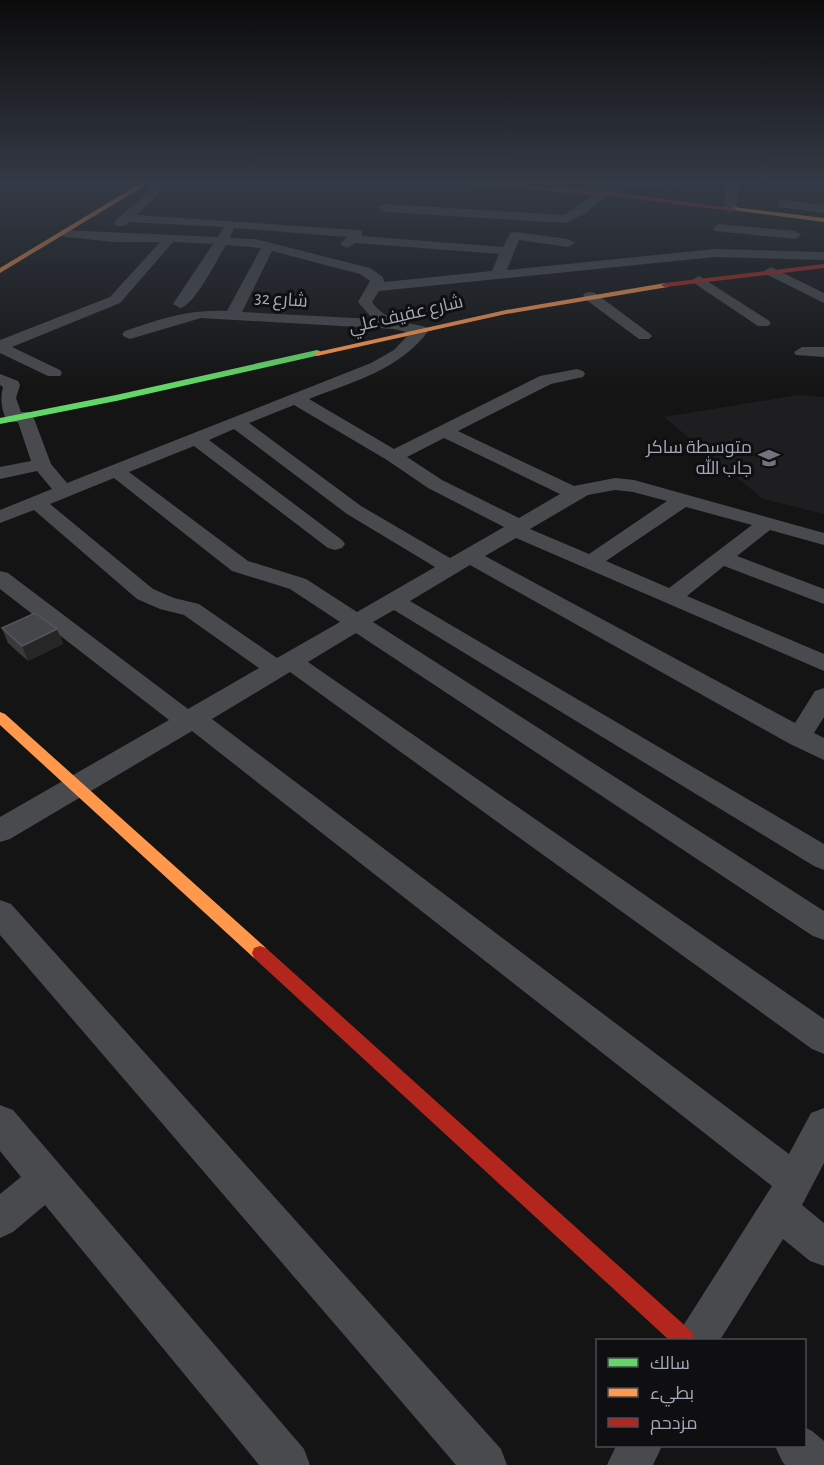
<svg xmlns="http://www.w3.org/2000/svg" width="824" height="1465" font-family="'Alegreya Sans',Cairo,sans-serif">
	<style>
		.built { fill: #1e1e20 }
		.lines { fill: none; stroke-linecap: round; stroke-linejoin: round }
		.street { fill: #484a4d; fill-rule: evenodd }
		.fast { fill: #63d668; fill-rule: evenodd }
		.slow { fill: #ff974d; fill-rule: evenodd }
		.jam { fill: #b3261e; fill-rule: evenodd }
		.wall { fill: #3a3a3d }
		.shaded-wall { fill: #262627 }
		.building { fill: #45464a; stroke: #54565b; stroke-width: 1.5 }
		.labels { text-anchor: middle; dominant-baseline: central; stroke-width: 6; stroke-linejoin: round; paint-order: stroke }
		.far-street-label { font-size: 18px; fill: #a4a9b7; stroke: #0f0e10 }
		.far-poi-label { font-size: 18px; fill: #a4a9b7; stroke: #0f0e10; text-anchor: end }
	</style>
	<rect width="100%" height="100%" fill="#141414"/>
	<path class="built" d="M798,395L824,397V514L763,499L664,417Z"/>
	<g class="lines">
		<path class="street" d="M149,183H161L156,197L137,215L357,230L362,231V236L503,247L510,233L515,232L568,239L575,243L568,247L519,240L507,270L715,249L824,252V260L715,257L379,291L372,302C385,321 406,322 426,327L429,330C400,370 352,382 309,399L394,449L540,376L577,369L583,371L585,374L583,377L551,384L458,431L574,486L615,478L634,480L824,533V545L770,530L737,556L824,589V604L724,566L687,596L824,654V671L516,538L485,556L795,723L815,691L824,688V717L814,733L824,738V760L790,744L470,565L410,601L824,844V870L814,866L394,610L373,622L824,911V940L813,936L356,633L308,662L824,1019V1054L812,1049L290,672L212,719L789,1154L811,1113L824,1108V1163L802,1205L824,1223V1266L810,1261L783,1239L720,1340H676L683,1326L772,1186L192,731L10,839L0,842V817L169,720L0,589V571L8,573L188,709L259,668L184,615L160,609L137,599L34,510L0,523V510L52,489L37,471L0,479V467L31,461L18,422H8C1,411 0,399 3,387L0,385V374L18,381L20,385L16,398L21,412H30L33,416L51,464L67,483L371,363L394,350L410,333L394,329L201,318L130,339L125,337L122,334L125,331C160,319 189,309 227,311L261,248L226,245C217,259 195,305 180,308L173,304L213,244L173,242L120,303L12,347L60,370L62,373L60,376H48L0,353V340L110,297L160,242H114L66,237L61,236L60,233L61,230L218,237L224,227L129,222L124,226H116L114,223L116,220L146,194ZM234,228L347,237L340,244L347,248L355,243L499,254L492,271L384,282L383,277L370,268L255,239L230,238ZM272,251L360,274L370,281L358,302L373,319L242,312ZM294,405L387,460L428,488L504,527L450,558L361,506L249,423ZM234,429L347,514L435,567L357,612L306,579L248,561L129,472L194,446L328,548L335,550L342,548L345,544L342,540L209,440ZM444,438L560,494L519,518L442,480L407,457ZM114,478L232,571L290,589L340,622L277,658L199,604L174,598L153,589L50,504ZM615,490L633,492L667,501L589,554L530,529L588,495ZM686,507L752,525L669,588L606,561Z
			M623,183H685L673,191L629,186Z
			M730,183H743L738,188L736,209L730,213L724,209L726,187Z
			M603,189L607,191V195L586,213L566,223L385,212L379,208L385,204L564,215Z
			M783,200L824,205V213L779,207V201Z
			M719,224L795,231L801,235L795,239L715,231L713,228Z
			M771,267L824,293V303L766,274L764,271Z
			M699,276L768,320L771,323L768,326H758L694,283L692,280Z
			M590,292L595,293L649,333L652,336L649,339H639L585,299L583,296L585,293Z
			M802,347H824V357L796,355L794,352Z
			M0,900L11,904L501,1449L507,1465H456L0,935Z
			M0,1105L13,1110L304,1449L310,1465H259L45,1205L13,1232L0,1238V1194L21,1177L0,1151Z
			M804,1427L812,1431L824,1441V1465H785L782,1461L775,1446H804Z
			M616,1446H662L653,1465H607Z"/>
		<path class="fast" d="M317,350L320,351V355L116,401L0,424V418L116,395Z"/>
		<path class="slow" d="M141,183H149L0,273V268Z
			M734,207L824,218V222L732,210Z
			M665,283L669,285L668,287L506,314L317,356L313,353L506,310Z
			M0,712L5,714L266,948L268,953L266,958L260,960L254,958L0,725Z"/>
		<path class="jam" d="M456,183H486L611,192L737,209L734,211L611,196Z
			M824,264V268L665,287L661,285L665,283Z
			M260,946L266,948L692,1332L695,1340H669L254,958L252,953L254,948Z"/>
	</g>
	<path class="wall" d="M2,628L57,629L63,644L28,661L8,643Z"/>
	<path class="shaded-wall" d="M57,629L63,644L28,661L22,646Z"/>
	<path class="building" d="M35,613L57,629L22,646L2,628Z"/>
	<linearGradient id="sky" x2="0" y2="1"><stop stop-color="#0b0b0b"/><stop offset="0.47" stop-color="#343a45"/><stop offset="1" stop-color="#343a45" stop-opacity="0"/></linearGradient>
	<rect width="824" height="388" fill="url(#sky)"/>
	<defs>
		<symbol id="school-bare" viewBox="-9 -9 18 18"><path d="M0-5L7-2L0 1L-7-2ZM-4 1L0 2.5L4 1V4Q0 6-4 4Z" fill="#72757e" stroke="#0f0e10" stroke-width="2.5" paint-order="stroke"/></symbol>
	</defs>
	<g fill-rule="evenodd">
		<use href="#school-bare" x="754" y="443" width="30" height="30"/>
	</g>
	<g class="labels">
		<g class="far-street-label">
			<text transform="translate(281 300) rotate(4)">شارع 32</text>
			<text transform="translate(406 315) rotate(-13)">شارع عفيف علي</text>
		</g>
		<g class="far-poi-label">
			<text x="752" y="448">متوسطة ساكر<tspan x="752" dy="21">جاب الله</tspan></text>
		</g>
	</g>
	<rect x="596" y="1339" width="210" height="108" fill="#0f0e10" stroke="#4b4c53" stroke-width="1.5"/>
	<rect x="608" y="1358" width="30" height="9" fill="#63d668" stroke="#4b4c53" stroke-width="1.5"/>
	<text x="650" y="1369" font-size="18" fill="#a4a9b7">سالك</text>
	<rect x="608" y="1388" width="30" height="9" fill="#ff974d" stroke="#4b4c53" stroke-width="1.5"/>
	<text x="650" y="1399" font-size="18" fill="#a4a9b7">بطيء</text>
	<rect x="608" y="1418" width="30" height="9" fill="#b3261e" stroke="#4b4c53" stroke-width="1.5"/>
	<text x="650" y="1429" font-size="18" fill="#a4a9b7">مزدحم</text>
</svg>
